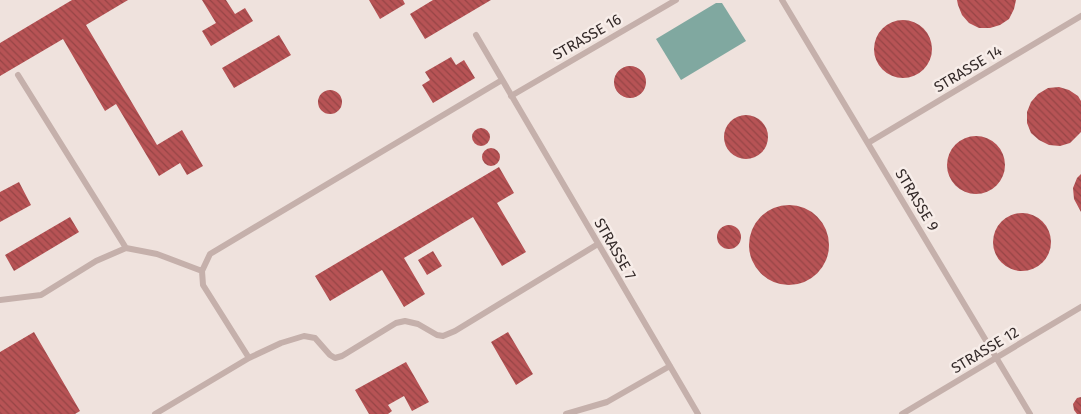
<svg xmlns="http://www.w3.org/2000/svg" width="1081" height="414" font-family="'Fira Sans',sans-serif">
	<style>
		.water { fill: #80a8a0 }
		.building { fill: url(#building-back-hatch) }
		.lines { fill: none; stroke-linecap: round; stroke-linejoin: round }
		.lane { stroke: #c5b0ab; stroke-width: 6 }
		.labels { text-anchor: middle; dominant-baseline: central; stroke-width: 5; stroke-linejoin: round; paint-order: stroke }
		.street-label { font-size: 15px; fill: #342a29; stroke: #f7ede9 }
	</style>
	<defs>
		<pattern id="building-back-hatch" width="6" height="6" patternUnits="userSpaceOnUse" patternTransform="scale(1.25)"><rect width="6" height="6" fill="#b75355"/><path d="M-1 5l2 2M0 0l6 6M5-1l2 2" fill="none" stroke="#964546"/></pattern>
	</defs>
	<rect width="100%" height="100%" fill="#efe2dd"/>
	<path class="water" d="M716,3H722L746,41L681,80L656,39Z"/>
	<path class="building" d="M72,0H128L86,25L157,145L182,130L203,166L187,175L180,163L159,176L116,104L105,111L63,39L0,76V43Z
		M202,0H226L235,14L245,8L253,21L211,46L202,31L216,23Z
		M369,0H403L405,4L380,19Z
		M433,0H491L425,39L410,14Z
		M957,0H1016L1014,9L1009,19L1000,25L990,28H979L969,23L962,15L958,5Z
		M874 49a29 29 0 1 1 58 0a29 29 0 1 1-58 0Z
		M279,35L291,55L234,88L222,68Z
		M451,57L456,65L464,60L475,78L433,103L422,85L430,80L425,72Z
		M614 82a16 16 0 1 1 32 0a16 16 0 1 1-32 0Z
		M1059,87L1069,90L1078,96L1081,101V132L1070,143L1060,146L1049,145L1039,140L1031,133L1027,123V112L1031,102L1038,94L1048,88Z
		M318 102a12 12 0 1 1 24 0a12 12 0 1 1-24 0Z
		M724 137a22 22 0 1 1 44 0a22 22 0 1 1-44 0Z
		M472 137a9 9 0 1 1 18 0a9 9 0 1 1-18 0Z
		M947 165a29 29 0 1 1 58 0a29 29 0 1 1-58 0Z
		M482 157a9 9 0 1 1 18 0a9 9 0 1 1-18 0Z
		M499,167L514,193L497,203L526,252L502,266L473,217L404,258L425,294L404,307L382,270L330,301L315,276Z
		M1081,174V212L1074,199L1073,188L1077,178Z
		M19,182L31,205L0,222V192Z
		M749 245a40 40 0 1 1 80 0a40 40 0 1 1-80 0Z
		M993 242a29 29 0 1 1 58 0a29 29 0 1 1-58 0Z
		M70,217L79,232L14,271L5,255Z
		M717 237a12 12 0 1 1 24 0a12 12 0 1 1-24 0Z
		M433,251L442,266L427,275L418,260Z
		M34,332L80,411L75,414H0V352Z
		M508,332L533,374L516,385L491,342Z
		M406,362L429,402L412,411L404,396L388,405L392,411L388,414H369L355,390Z
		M1081,397V414H1077L1074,410L1073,404L1077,398Z"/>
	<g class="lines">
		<path class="lane" d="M782,0L1030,414
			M476,35L698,414
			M18,75L126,248
			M511,96L676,0
			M868,143L1081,16
			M0,300L41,295L96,261L126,248L157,254L202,271
			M249,358L203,285L202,271L210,254L502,80
			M155,414L249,358L281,343L304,336L315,338L330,355L335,358L342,356L396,323L405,321L418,324L437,335L443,336L455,331L598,244
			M566,414L607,402L670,366
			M902,414L1081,307"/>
	</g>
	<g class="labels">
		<g class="street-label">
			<text transform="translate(587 37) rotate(-30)">STRASSE 16</text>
			<text transform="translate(968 69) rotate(-31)">STRASSE 14</text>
			<text transform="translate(917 200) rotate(59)">STRASSE 9</text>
			<text transform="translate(615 249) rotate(60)">STRASSE 7</text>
			<text transform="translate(985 350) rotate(-31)">STRASSE 12</text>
		</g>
	</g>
</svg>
